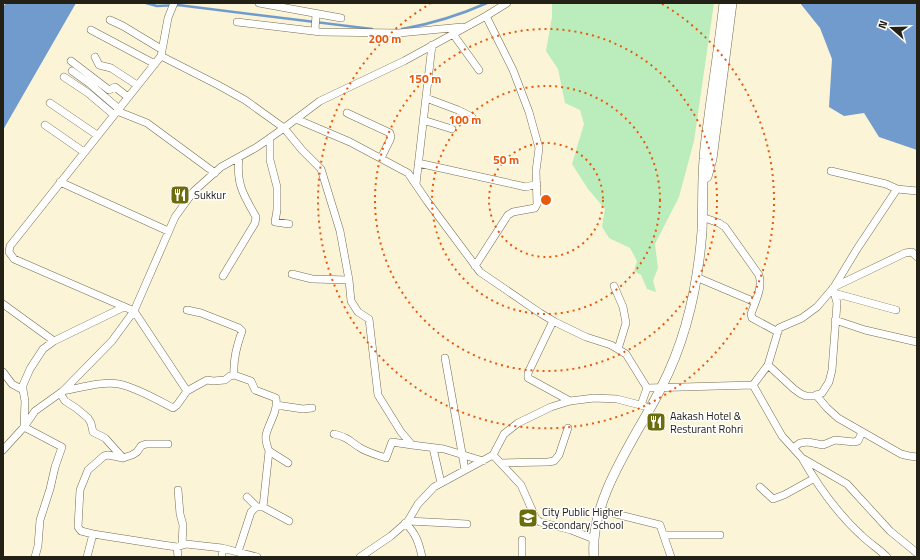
<svg xmlns="http://www.w3.org/2000/svg" width="920" height="560" font-family="'Titillium Web',sans-serif">
	<style>
		.green { fill: #baedbb }
		.water { fill: #719bcc }
		.lines { fill: none; stroke-linecap: round; stroke-linejoin: round }
		.stream { stroke: #719bcc; stroke-width: 2.5 }
		.minor-casing { stroke: #746d53; stroke-width: 8 }
		.major-casing { stroke: #746d53; stroke-width: 10 }
		.minor { stroke: #fff; stroke-width: 7 }
		.major { stroke: #fff; stroke-width: 9 }
		.ring { fill: none; stroke: #e8590c; stroke-width: 2; stroke-dasharray: 2 4 }
		.labels { text-anchor: middle; dominant-baseline: central; stroke-width: 3; stroke-linejoin: round; paint-order: stroke }
		.poi-label { font-size: 11px; fill: #232016; stroke: #fff; text-anchor: start }
		.centre { fill: #e8590c; stroke: #fff; stroke-width: 2 }
		.ring-label { font-size: 12px; text-anchor: middle; font-weight: bold; fill: #e8590c; stroke: #fff; stroke-width: 3; stroke-linejoin: round; paint-order: stroke }
	</style>
	<rect width="100%" height="100%" fill="#fcf4d7"/>
	<path class="green" d="M552,3H714L694,141L679,197L655,244L658,268L653,281L656,292L647,289L641,275L634,271L637,261L630,248L609,238L602,227L605,209L588,189L572,164L584,124L580,110L565,103L558,69L546,51L552,17Z"/>
	<path class="water" d="M7,3H76L3,130V6Z
		M800,3H917V150L879,137L864,113L844,116L829,107L832,59L820,28Z"/>
	<g class="lines">
		<path class="stream" d="M146,3L157,6L178,5L372,29
			M402,29C431,24 460,15 487,3"/>
		<defs>
			<path id="minor" d="M174,3L168,18L161,56L10,246L9,252L14,259L134,311L187,391
				M259,3L341,18
				M110,20L123,26L161,49
				M237,22L321,32L399,33L462,27
				M91,30L155,64
				M315,31L316,14
				M453,34L479,70
				M161,56L218,85L245,100L284,128L302,150L321,169L340,231L349,280L351,301L358,312L369,319L378,395L401,432L412,445L444,449L483,461
				M95,57L99,65L111,68L137,85
				M71,61L109,90L115,87L128,97
				M72,71L90,84L119,109
				M64,77L88,93L114,115
				M426,98L458,110L472,117
				M50,103L97,135
				M117,111L147,123L215,173
				M347,113L390,133L391,137L390,140L381,158
				M296,119L350,142L408,173L427,201L480,272L540,313L555,322L586,337L611,345L626,354L647,388L641,405
				M423,120L452,129
				M45,125L84,152
				M270,138V160L277,187V210L275,222L289,224
				M418,163L526,187L537,184
				M831,171L886,184L897,189L917,191
				M60,182L168,231
				M416,184L432,45
				M702,217L719,223L725,227L759,275C763,288 755,302 751,314L752,318L778,332
				M475,266L508,215L513,212L535,208L537,204L536,171L539,148L529,112L513,70L486,16
				M292,274L312,279L349,280
				M223,276L255,223L256,217C243,194 236,184 239,157
				M696,277L755,302
				M614,286L623,307L626,323L618,349
				M834,287L905,253L912,252L917,257
				M834,293L896,310
				M3,304L54,341
				M187,310L201,313L239,328L242,331C237,346 233,359 234,375
				M835,320L865,330L917,342
				M553,321L528,373V378L570,401
				M445,358L465,470
				M768,365L794,389L801,394L806,396H814L822,393L829,382L832,370L837,303L833,288
				M3,372L12,384L23,390
				M753,385L768,365L779,328L802,318L817,307L834,287L857,249L897,189
				M647,388L753,385L782,436L802,458L847,484L890,531L917,553
				M63,391C81,388 101,381 119,384C135,387 158,400 173,408L177,405L187,391L207,380L213,381L225,380L230,376L234,375L251,381L255,390L276,398C278,412 269,422 266,435C265,441 267,446 269,451L263,507L289,521
				M60,393L65,401L76,408L88,418L91,423L93,432L105,438L123,458
				M816,395L827,408L838,418L901,454L909,456L917,457
				M276,405L303,409L312,408
				M334,434C349,438 348,440 359,447C366,452 377,455 386,458L392,442L412,445
				M433,448L441,483
				M793,448L800,443L808,442L823,445L835,440L854,442L858,441L862,432
				M3,450L24,427L35,411L63,391L112,341L134,311L175,217L194,191L221,167L257,147L284,128L320,101L404,61L486,16L507,3
				M269,451L288,463
				M493,455L521,485L536,519L540,522L571,530L594,539
				M802,458C818,486 837,513 861,535C869,543 879,549 887,557
				M501,463L548,462L554,461L559,455L568,428
				M760,487L773,499L784,495L813,479
				M178,490L180,514L183,525L182,545
				M247,497L257,507
				M600,510L660,525L671,557
				M408,521L467,524
				M405,523C416,533 419,543 422,557
				M93,534L81,531L78,527L80,490L88,470L104,456L108,455L123,458L132,455L137,452L141,446L146,444H168
				M664,535H720
				M177,547L178,557
				M238,552L251,512L256,507H263
				M35,557L38,546L40,520L50,489L55,467L62,447L24,427L25,401L23,390V385L30,369L43,349L54,341L124,307
				M87,557L93,534L163,545L177,547L186,544L222,548L257,557
				M222,557V548
				M360,557L391,536L408,521L418,504L434,487L493,455L504,434L518,423L551,407L570,401L594,398L617,399L644,406
				M522,557V540"/>
			<path id="major" d="M707,177L712,159L732,3
				M594,557C589,499 636,438 661,388C686,340 698,285 702,231C703,207 702,183 704,159C705,142 708,125 710,108C715,73 720,38 724,3"/>
		</defs>
		<use href="#minor" class="minor-casing"/>
		<use href="#major" class="major-casing"/>
		<use href="#minor" class="minor"/>
		<use href="#major" class="major"/>
	</g>
	<g class="ring">
		<circle cx="546" cy="200" r="57"/>
		<circle cx="546" cy="200" r="114"/>
		<circle cx="546" cy="200" r="171"/>
		<path d="M662 4A228 228 0 1 1 430 4"/>
	</g>
	<defs>
		<symbol id="restaurant-square" viewBox="-11 -11 22 22"><rect x="-9" y="-9" width="18" height="18" rx="4" fill="#6c6c0d" stroke="#fff"/><path d="M-5-6h1v4h1v-4h1v4h1v-4h1v5L-1.5 .5V6h-2V.5L-5-1ZM5-6V6H3V1.5H1.5Q1.5-4 5-6Z" fill="#fff"/></symbol>
		<symbol id="school-square" viewBox="-11 -11 22 22"><rect x="-9" y="-9" width="18" height="18" rx="4" fill="#6c6c0d" stroke="#fff"/><path d="M0-5L7-2L0 1L-7-2ZM-4 1L0 2.5L4 1V4Q0 6-4 4Z" fill="#fff"/></symbol>
	</defs>
	<g fill-rule="evenodd">
		<use href="#restaurant-square" x="169" y="184" width="22" height="22"/>
		<use href="#restaurant-square" x="645" y="411" width="22" height="22"/>
		<use href="#school-square" x="517" y="507" width="22" height="22"/>
	</g>
	<g class="labels">
		<g class="poi-label">
			<text x="194" y="195">Sukkur</text>
			<text x="670" y="416">Aakash Hotel &amp;<tspan x="670" dy="13">Resturant Rohri</tspan></text>
			<text x="542" y="512">City Public Higher<tspan x="542" dy="13">Secondary School</tspan></text>
		</g>
	</g>
	<circle cx="546" cy="200" r="6" class="centre"/>
	<g class="ring-label">
		<text x="385" y="43">200 m</text>
		<text x="425" y="83">150 m</text>
		<text x="465" y="124">100 m</text>
		<text x="506" y="164">50 m</text>
	</g>
	<rect width="920" height="560" fill="none" stroke="#232016" stroke-width="8"/>
	<g transform="translate(892 28) rotate(290)" stroke="#ffffff" stroke-width="3" paint-order="stroke">
	<path d="M0-3L7 15L0 10L-7 15Z" fill="#232016"/>
	<text y="-6" font-size="11" font-weight="bold" text-anchor="middle" fill="#232016">N</text>
	</g>
</svg>
